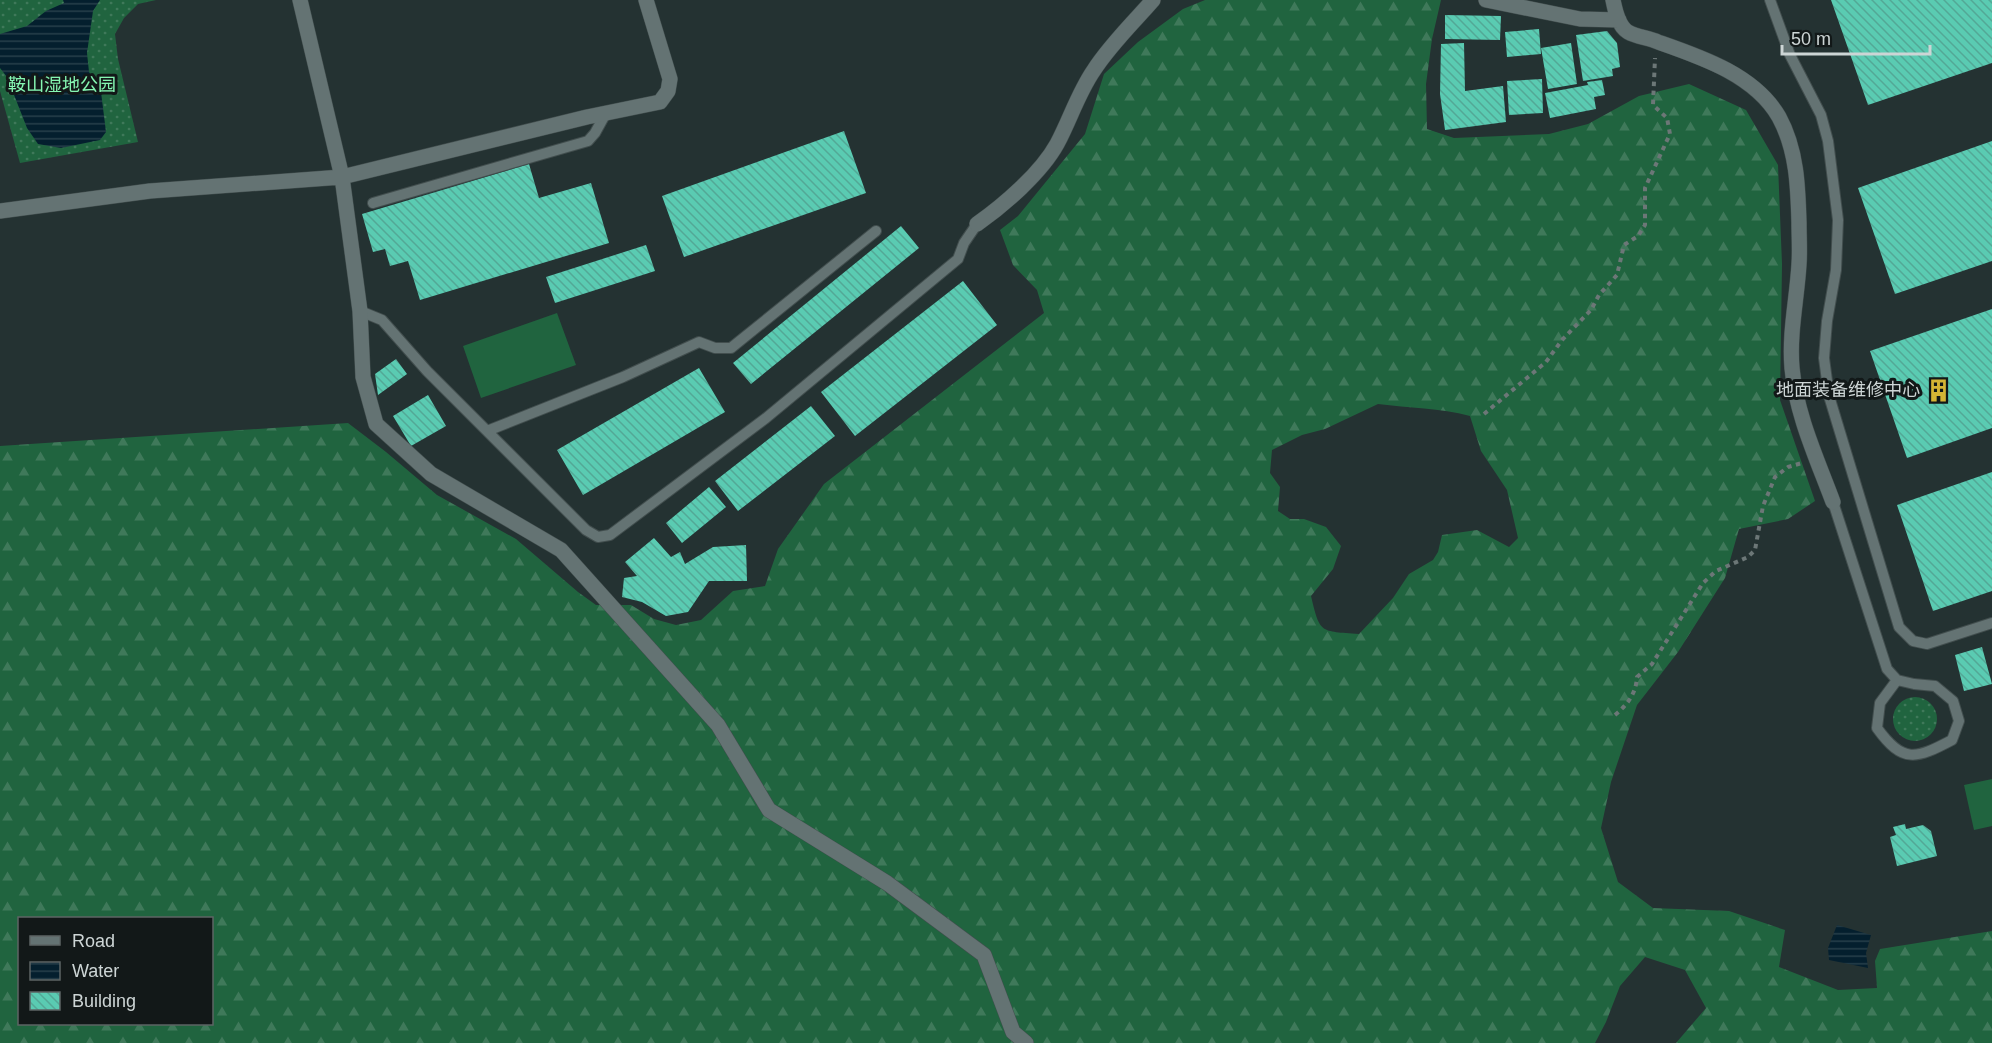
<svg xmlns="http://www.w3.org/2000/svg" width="1992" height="1043" font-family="Arial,'Noto Sans SC',sans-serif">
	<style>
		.grass { fill: url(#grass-dots) }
		.forest { fill: url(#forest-firs); fill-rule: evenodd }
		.pitch { fill: #20643f }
		.water { fill: url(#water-rules) }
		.building { fill: url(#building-back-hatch) }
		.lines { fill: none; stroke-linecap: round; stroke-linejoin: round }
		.service-casing { stroke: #424e4e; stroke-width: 12 }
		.minor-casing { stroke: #424e4e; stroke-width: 16 }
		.path { stroke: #6c7777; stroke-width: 4; stroke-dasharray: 4.5 4.5; stroke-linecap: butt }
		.service { stroke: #647373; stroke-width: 10 }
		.minor { stroke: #647373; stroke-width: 15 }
		.labels { text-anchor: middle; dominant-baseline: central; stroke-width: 6; stroke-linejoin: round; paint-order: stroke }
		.park-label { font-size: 18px; fill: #85f6b2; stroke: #121818 }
		.poi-label { font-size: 18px; fill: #cdd5d5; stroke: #121818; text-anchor: end }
	</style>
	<defs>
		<pattern id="grass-dots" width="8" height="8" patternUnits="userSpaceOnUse" patternTransform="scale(1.5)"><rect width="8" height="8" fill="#20643f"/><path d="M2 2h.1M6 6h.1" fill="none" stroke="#3f795a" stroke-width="1.8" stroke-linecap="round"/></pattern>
		<pattern id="forest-firs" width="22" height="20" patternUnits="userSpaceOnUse" patternTransform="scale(1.5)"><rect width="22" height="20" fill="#20643f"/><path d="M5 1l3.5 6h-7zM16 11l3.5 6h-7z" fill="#3f795a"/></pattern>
		<pattern id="water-rules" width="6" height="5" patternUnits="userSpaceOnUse" patternTransform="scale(1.5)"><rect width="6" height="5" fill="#041f2e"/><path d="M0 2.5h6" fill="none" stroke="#273f4b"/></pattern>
		<pattern id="building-back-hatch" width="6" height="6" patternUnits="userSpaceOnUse" patternTransform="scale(1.5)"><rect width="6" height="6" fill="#5acbb2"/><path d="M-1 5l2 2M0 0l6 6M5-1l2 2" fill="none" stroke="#53a896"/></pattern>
	</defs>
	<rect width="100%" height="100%" fill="#243232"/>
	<path class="grass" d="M0,0H156L138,4L124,18L115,34L118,59L138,142L20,163L0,91Z
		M1893 719a22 22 0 1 1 44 0a22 22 0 1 1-44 0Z"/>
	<path class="forest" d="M1205,0H1441L1432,39L1426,84L1427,129L1454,138L1549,134L1588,124L1639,96L1689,84L1746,110L1778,165L1782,264L1780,400L1815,501L1788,519L1739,529L1725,578L1678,652L1637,705L1611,782L1601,828L1618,882L1653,908L1729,911L1785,930L1779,967L1838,990L1877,988L1875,961L1880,949L1992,931V1043H1676L1706,1008L1685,970L1645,957L1620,986L1606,1022L1595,1043H0V446L348,423L386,452L437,495L516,539L578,592L596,605H631L654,619L676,625L701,620L733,591L765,586L778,549L824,484L1044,313L1037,290L1013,265L1000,230L1018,216L1085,134L1104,74L1138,42L1183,9ZM1378,404C1409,408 1440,408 1470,416L1481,451L1507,490L1518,538L1509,547L1477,530L1442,535L1438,552L1433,560L1409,574L1393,598L1359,634C1320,631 1320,634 1311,596L1333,569L1341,546L1326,527L1304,519H1290L1278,511L1280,487L1270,473L1272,450L1302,435L1325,429ZM20,918H212V1024H20Z"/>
	<path class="pitch" d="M557,313L576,365L481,398L463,346Z
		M1992,779V826L1974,830L1964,785Z"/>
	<path class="water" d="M63,0H100L93,11L87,53L89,72L101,92L106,132L100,140L61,148L38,144L27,128L7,77L0,68V34L27,26L46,11L64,3Z
		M1837,925L1871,935L1866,953L1868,968L1829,960L1828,948Z"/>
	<path class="building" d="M1831,0H1992V63L1868,105Z
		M1445,15L1501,16L1500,40L1445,39Z
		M1539,29L1541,54L1507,57L1505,32Z
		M1607,31L1617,43L1620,67L1612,69L1613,76L1583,81L1576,35Z
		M1464,43L1465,91L1503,86L1506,122L1445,130L1440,94L1441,44Z
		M1571,43L1577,84L1548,89L1541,48Z
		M1542,79L1543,113L1509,115L1507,81Z
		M1602,80L1605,95L1594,97L1596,109L1550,118L1545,93L1588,85L1587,82Z
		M844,131L866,193L684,257L662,196Z
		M1992,141V261L1895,294L1858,188Z
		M529,164L539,198L591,183L609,243L420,300L408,261L390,266L385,249L373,252L362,214Z
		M901,226L919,248L751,384L733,363Z
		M646,245L655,271L555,303L546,277Z
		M963,281L997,325L855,436L821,392Z
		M1992,309V428L1907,458L1870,351Z
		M396,359L407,374L378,395L375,374Z
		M699,368L725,412L583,495L557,450Z
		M428,395L446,426L411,446L393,416Z
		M811,406L835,436L738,511L715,481Z
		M1992,472V591L1933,611L1897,505Z
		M709,487L726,507L682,543L666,523Z
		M654,538L671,557L680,552L685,564L713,547L746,545L747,581H709L688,612L666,616L642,602L622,597L624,578L637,576L625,562Z
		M1982,647L1992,684L1964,691L1955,655Z
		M1905,824L1906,829L1923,825L1931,831L1937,856L1897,866L1890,837L1896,835L1893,827Z"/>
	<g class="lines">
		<defs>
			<path id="service" d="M1770,0L1790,55L1821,115L1828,141L1838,220L1836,270L1827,321L1824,358L1829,396L1899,627L1913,641L1927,644L1992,623
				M373,203L588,141L595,133L606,113
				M360,311L382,320L427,371L586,530L598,537L610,535L766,418L958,259L964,243L977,224
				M487,431L623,377L699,342L715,348H731L876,231
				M1833,502L1887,669L1897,680L1914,684L1935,686L1953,701L1959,721L1952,740C1916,759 1903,764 1877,728L1880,703L1897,680"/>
			<path id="minor" d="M300,0L342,177L360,311L363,377L376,424L431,474L561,550L718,725L769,810L887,883L984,955L1013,1032L1026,1043
				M1486,0L1580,19L1619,20
				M1613,0C1615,10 1618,26 1628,32C1637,37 1649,38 1658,42C1701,57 1755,75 1779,117C1797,150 1798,187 1799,223C1799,237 1800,251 1799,264C1797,299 1789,333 1792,368C1796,414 1817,459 1833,502
				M0,211L150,191L342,177L587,117L660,102L668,91L670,79L646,0
				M977,224C1004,205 1041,173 1057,144C1070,120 1078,93 1094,70C1110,45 1133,23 1153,0"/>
		</defs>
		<use href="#service" class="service-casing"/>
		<use href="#minor" class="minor-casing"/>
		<path class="path" d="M1484,414L1546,362L1562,340L1591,310L1599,295L1617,275L1624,245L1638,236L1645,225V188L1670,134L1667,118L1653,105L1655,58
			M1615,715C1627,705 1636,694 1637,677L1652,664L1703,583L1716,571L1748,557L1755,550L1763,506L1775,477L1788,467L1802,463"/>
		<use href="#service" class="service"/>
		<use href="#minor" class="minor"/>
	</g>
	<defs>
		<symbol id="building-bare" viewBox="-9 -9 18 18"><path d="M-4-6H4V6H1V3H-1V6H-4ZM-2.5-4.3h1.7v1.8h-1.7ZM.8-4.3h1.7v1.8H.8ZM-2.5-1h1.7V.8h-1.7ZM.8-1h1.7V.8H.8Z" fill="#d5b534" stroke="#121818" stroke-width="2.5" paint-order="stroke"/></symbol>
	</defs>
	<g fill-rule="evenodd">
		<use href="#building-bare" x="1922" y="374" width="33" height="33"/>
	</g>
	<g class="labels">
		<g class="park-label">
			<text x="62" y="85">鞍山湿地公园</text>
		</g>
		<g class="poi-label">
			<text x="1920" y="390">地面装备维修中心</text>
		</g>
	</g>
	<rect x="18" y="917" width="195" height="108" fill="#121818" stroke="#5d6464" stroke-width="1.5"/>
	<rect x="30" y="936" width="30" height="9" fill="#647373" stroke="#5d6464" stroke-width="1.5"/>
	<text x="72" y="947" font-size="18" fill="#cdd5d5">Road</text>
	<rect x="30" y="962" width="30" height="18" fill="url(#water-rules)" stroke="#5d6464" stroke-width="1.5"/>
	<text x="72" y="977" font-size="18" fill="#cdd5d5">Water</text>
	<rect x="30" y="992" width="30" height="18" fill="url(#building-back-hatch)" stroke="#5d6464" stroke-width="1.5"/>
	<text x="72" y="1007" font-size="18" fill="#cdd5d5">Building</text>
	<path d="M1782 45v9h148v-9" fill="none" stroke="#cdd5d5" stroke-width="3"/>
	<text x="1791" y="45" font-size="18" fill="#cdd5d5" stroke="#121818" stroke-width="4.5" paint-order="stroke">50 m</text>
</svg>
